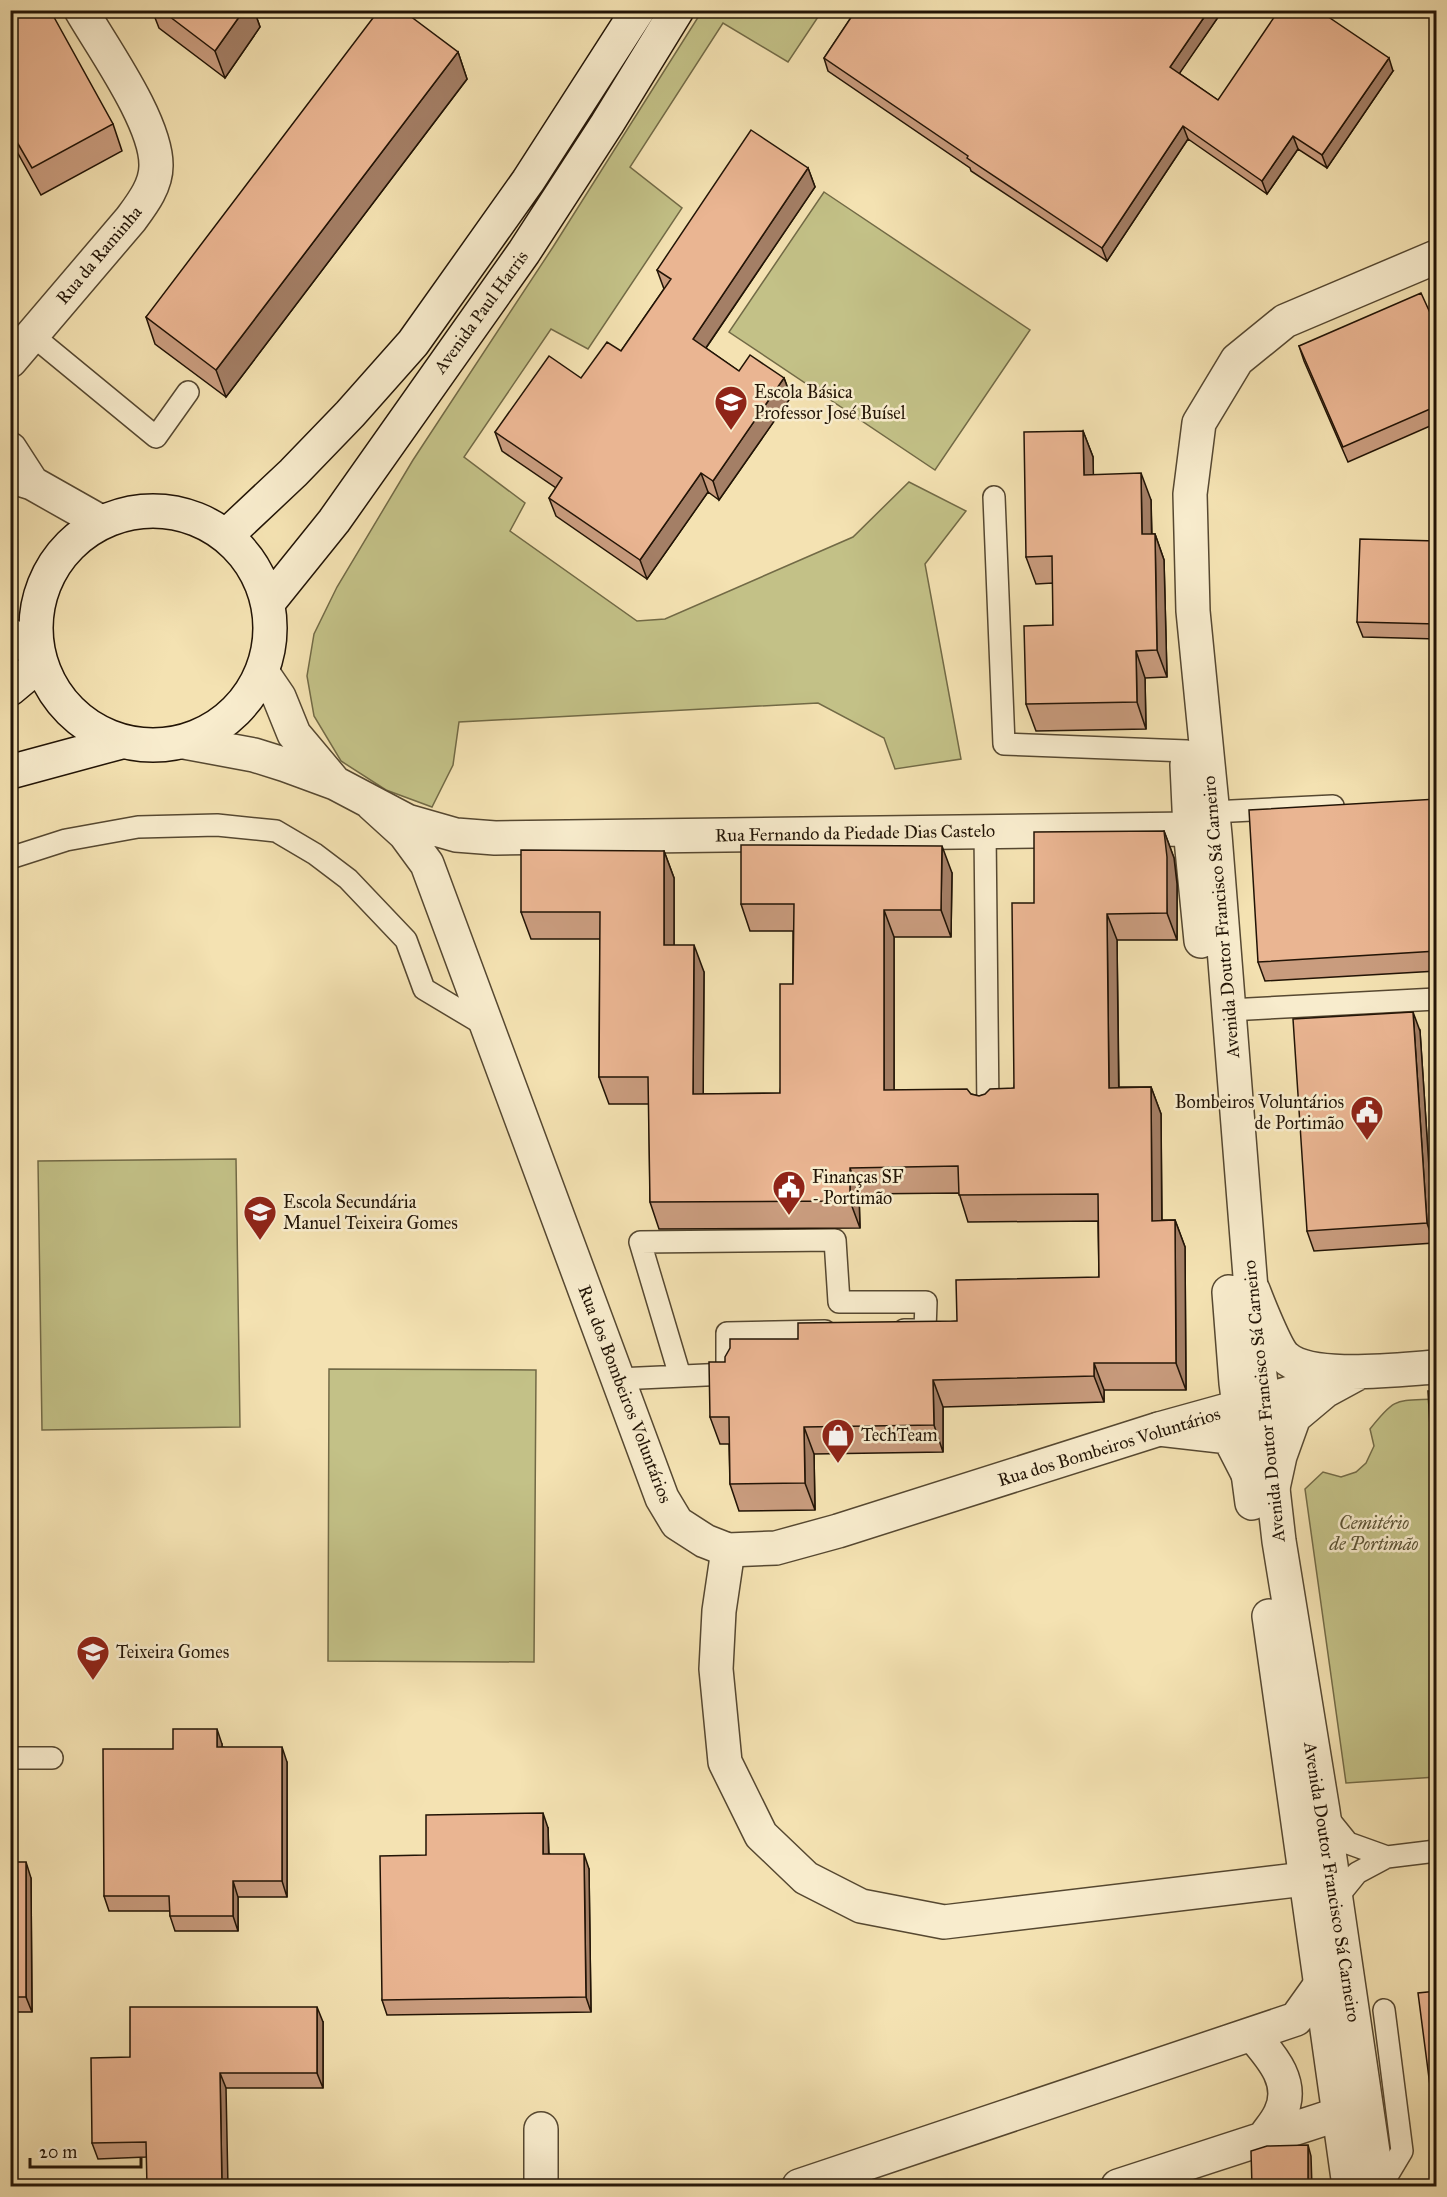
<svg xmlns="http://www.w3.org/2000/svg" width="1447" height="2197" font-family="'IM FELL Great Primer',serif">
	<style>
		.green { fill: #c3c187; stroke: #726a46; stroke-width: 1.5 }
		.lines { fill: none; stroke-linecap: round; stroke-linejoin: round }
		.service-casing { stroke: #564831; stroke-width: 24 }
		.minor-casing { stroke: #564831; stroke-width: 36 }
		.tertiary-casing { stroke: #564831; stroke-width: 36 }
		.secondary-casing { stroke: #221406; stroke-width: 36 }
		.service { stroke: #f8eccd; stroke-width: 21 }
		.minor { stroke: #f8eccd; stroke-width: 33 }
		.tertiary { stroke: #f8eccd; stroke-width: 33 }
		.secondary { stroke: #f8eccd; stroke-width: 33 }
		.wall { fill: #c99c7e; stroke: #221406; stroke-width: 1.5 }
		.shaded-wall { fill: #a47f66; stroke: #221406; stroke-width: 1.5 }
		.building { fill: #eab592; stroke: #221406; stroke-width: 1.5 }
		.labels { text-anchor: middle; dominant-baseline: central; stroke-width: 5; stroke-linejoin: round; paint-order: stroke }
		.street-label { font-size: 18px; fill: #221406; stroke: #f8eccd }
		.poi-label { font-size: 18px; fill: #221406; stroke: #f8eccd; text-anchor: start }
		.park-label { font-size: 18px; font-style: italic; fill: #5a5133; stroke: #f8eccd }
	</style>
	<rect width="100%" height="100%" fill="#f4e2b2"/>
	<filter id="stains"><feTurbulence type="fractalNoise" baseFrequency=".00333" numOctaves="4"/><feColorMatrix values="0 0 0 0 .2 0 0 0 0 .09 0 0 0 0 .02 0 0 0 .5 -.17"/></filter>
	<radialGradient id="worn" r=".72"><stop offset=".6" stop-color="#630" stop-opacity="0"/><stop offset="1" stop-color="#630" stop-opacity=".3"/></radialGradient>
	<path class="green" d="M702,11H822L788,62L723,23L630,167L682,208L588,349L551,329L464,457L525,503L510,531L637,621L665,619L853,537L909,482L966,511L925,564L961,759L895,769L884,738L818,703L459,722L453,765L432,807L386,790L341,761L314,716L307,676L314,634L337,587L413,460L553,247Z
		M824,192L1030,330L935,470L729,332Z
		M236,1159L240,1427L42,1430L38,1161Z
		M329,1369L536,1370L534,1662L328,1661Z
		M1436,1399V1777L1346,1783L1305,1489L1323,1472L1341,1477L1356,1472L1366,1463L1374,1446L1370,1429C1396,1396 1396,1401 1436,1399Z"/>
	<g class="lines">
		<defs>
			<path id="service" d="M32,335L156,437L188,392
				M994,497L1004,744L1187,751
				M1204,817L1212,812L1333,806
				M985,831L988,1110
				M10,858L66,840L138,827L217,825L276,831L315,854L348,879L406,940L424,989L486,1026
				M1229,1010L1436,999
				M680,1376L640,1242L835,1240L839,1302H926L925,1330H904
				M618,1379L727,1374V1333L825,1331
				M10,1758H52
				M1327,1817L1348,1843L1387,1857L1357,1873L1335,1900
				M1387,1857L1436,1851
				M1381,2186L1402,2151L1384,2010"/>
			<path id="minor" d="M10,361L131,219C142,204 156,186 156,166C157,123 103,48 81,10
				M10,449L32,483
				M10,476L32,483L101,522
				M10,635L23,644L37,648
				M1253,1290C1258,1303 1276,1349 1285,1357C1310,1381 1402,1369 1436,1367
				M1263,1401L1329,1381
				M1159,1429L1229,1437L1248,1474
				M1273,1488L1280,1456L1294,1417L1325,1391L1360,1372
				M728,1550L719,1611L716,1669L725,1762L761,1835L806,1878L861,1906L944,1922L1305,1879
				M1252,2034C1271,2056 1296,2083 1280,2114C1276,2123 1269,2130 1264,2138
				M541,2129V2186
				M799,2186L1296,2019L1321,1984
				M1118,2186L1339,2114"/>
			<path id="tertiary" d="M262,672L279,697L294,734L335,783
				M184,742L254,755L286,765L335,783L407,821L456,835L495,838L1190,829L1211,834
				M1187,765L1190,829L1201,941
				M372,804L405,834L427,864L662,1498L677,1523L705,1541L728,1550L776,1548L838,1531L1159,1429L1260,1401
				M1229,1292L1236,1383L1252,1503
				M1269,1616L1349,2186
				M1378,2186L1323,1811L1279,1541L1253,1314L1215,835L1193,611L1190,494L1199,423L1237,360L1285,321L1436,257"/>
			<path id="secondary" d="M36 628a117 117 0 1 1 234 0a117 117 0 1 1-234 0Z
				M226,536L293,473L350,414L413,343L528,181L638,10
				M268,603L334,521L524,252L607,124L677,10
				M10,689L40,664
				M10,772L121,742"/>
		</defs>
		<use href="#service" class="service-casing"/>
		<use href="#minor" class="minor-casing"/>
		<use href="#tertiary" class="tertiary-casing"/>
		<use href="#secondary" class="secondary-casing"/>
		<use href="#service" class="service"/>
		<use href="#minor" class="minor"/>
		<use href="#tertiary" class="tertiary"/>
		<use href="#secondary" class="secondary"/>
	</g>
	<path class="wall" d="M10,10L113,124L122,151L41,195L10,139Z
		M152,10H254L260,27L225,78L159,28Z
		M856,10H1223L1179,73L1218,100L1393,71L1327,168L1298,149L1267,194L1188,139L1107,261L971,171L970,168L828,71L824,58Z
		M458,52L467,79L226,397L155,344L146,317Z
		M808,168L815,187L706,348L739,371L784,378L791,397L719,500L708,492L647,579L556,516L549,498L556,488L502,451L495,432L581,378L621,351L664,289L657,270Z
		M1437,328V423L1348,462L1304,361L1299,346Z
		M1083,431L1093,457V475L1151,500L1152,534H1155L1164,560L1167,677L1145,678L1146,729L1036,731L1026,704L1053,625V583L1036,584L1026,557Z
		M1437,541V639L1363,637L1357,622Z
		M1437,799V971L1265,981L1258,962Z
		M1164,831L1174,858L1177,884V940H1117L1119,1087H1151L1161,1114L1162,1220H1175L1185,1247L1186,1390H1104V1402L943,1407V1452L814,1454L815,1510L739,1511L730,1484L729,1444H720L710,1417L725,1362L798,1339L957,1321L1099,1277L1098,1221L968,1222L959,1193L859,1194L860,1228L659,1229L650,1202L649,1104H609L599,1077L600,939H531L521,912L664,851L674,878V945L704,972L703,1094L780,1093L793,984V931H750L741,904L952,873L951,937H894V1090L971,1094L979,1096L1014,1088L1034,903Z
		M1420,1031L1434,1243L1314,1251L1307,1231Z
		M1437,1391V1453H1434L1431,1445Z
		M222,1744V1747L287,1762V1897H238V1931H175L170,1916V1911H109L104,1896L173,1749Z
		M548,1828L549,1854L589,1869L591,2012L387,2015L382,2000L426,1855Z
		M10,1862L31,1878L32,2012H10Z
		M323,2022V2088H226L146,2157L98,2159L92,2143L130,2057Z"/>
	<path class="shaded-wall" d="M244,10H254L260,27L225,78L215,51Z
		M1209,10H1223L1175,80L1170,67Z
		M458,52L467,79L226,397L216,370Z
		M1389,58L1393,71L1327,168L1322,155Z
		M1183,126L1188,139L1107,261L1102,248Z
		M1293,136L1298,149L1267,194L1262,181Z
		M808,168L815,187L699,358L693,339Z
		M784,378L791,397L719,500L713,481Z
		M1083,431L1093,457L1094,502L1084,475Z
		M701,473L708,492L647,579L640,560Z
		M1141,473L1151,500L1152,561L1142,534Z
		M1155,534L1164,560L1167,677L1157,650Z
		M1136,651L1145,678L1146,729L1137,702Z
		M1164,831L1174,858L1177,884V940L1167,913Z
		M942,846L952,873L951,937L941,910Z
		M664,851L674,878V972L664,945Z
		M884,910L894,937V1117L884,1090Z
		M1107,914L1117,940L1119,1114L1109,1088Z
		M694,945L704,972L703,1121L693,1094Z
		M1413,1012L1420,1031L1434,1243L1427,1223Z
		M1151,1087L1161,1114L1162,1247L1152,1221Z
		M850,1168L859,1194L860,1228L850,1201Z
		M1175,1220L1185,1247L1186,1390L1176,1363Z
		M1094,1363L1104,1390V1402L1094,1376Z
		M933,1380L943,1407V1452L934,1425Z
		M804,1427L814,1454L815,1510L805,1483Z
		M217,1729L222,1744V1762L217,1747Z
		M282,1747L287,1762V1897L282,1881Z
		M543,1813L548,1828L549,1870L543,1854Z
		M584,1854L589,1869L591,2012L586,1997Z
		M26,1862L31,1878L32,2012L26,1997Z
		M233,1881L238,1897V1931L233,1916Z
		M317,2007L323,2022V2088L317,2073Z
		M220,2073L226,2088L228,2187H222Z
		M1308,2145L1311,2156L1312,2187H1308Z"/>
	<path class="building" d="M10,10H50L113,124L32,168L10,130Z
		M161,10H244L215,51Z
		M379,10H402L458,52L216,370L146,317Z
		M856,10H1209L1170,67L1218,100L1279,10H1318L1389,58L1322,155L1293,136L1262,181L1183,126L1102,248L967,158L968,156L824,58Z
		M751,130L808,168L693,339L739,371L750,355L784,378L713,481L701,473L640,560L549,498L562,478L495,432L549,356L581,378L607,342L621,351L671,279L657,270Z
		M1421,293L1437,328V406L1343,447L1299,346Z
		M1083,431L1084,475L1141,473L1142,534H1155L1157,650L1136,651L1137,702L1026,704L1024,626L1053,625L1052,556L1026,557L1024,432Z
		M1360,539L1437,541V624L1357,622Z
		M1437,799V951L1258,962L1249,810Z
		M1164,831L1167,857V913L1107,914L1109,1088L1151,1087L1152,1221L1175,1220L1176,1363H1094V1376L933,1380L934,1425L804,1427L805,1483L730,1484L729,1417H710L709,1362H725V1357L730,1348V1339H798V1323L957,1321L956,1280L1099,1277L1098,1194L959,1195L958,1166L850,1168V1201L650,1202L648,1077H599L600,912H521V850L664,851V945H694L693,1094L780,1093V984H793L794,904H741V845L942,846L941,910H884V1090L967,1089L971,1094L979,1096L985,1094L990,1089L1014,1088L1012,903H1034V832Z
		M1413,1012L1427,1223L1307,1231L1293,1019Z
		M1428,1391H1437V1445H1431Z
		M173,1729H217V1747H282V1881H233V1916H170L169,1896H104L103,1749H173Z
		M543,1813V1854H584L586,1997L382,2000L380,1856L426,1855V1815Z
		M10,1862H26V1997H10Z
		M1437,1991V2140L1418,1993Z
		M130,2007H317V2073H220L222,2187H147L146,2142L92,2143L91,2058L130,2057Z
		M1308,2145V2187H1252L1251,2151L1267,2146Z"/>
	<defs>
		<symbol id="school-pin" viewBox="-11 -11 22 30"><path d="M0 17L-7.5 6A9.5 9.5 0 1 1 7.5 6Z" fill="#8f2418" stroke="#f8eccd"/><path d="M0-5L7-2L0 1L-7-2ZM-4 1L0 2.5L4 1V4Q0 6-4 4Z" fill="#fff"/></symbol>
		<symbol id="civic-pin" viewBox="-11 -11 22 30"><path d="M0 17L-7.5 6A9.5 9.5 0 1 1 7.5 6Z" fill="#8f2418" stroke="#f8eccd"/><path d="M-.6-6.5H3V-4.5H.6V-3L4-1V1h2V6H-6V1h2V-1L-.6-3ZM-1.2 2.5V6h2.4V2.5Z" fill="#fff"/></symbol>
		<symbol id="shop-pin" viewBox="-11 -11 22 30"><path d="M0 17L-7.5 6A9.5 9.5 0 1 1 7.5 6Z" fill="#8f2418" stroke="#f8eccd"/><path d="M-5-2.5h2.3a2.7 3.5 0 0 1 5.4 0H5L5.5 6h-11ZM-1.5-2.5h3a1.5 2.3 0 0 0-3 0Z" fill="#fff"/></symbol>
	</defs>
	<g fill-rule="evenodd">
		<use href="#school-pin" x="712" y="383" width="38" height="52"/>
		<use href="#civic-pin" x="1348" y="1093" width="38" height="52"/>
		<use href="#civic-pin" x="770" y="1168" width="38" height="52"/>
		<use href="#school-pin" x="241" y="1193" width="38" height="52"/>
		<use href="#shop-pin" x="819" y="1416" width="38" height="52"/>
		<use href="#school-pin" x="74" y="1633" width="38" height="52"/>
	</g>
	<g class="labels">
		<g class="street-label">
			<text transform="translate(99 255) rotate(-50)">Rua da Raminha</text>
			<text transform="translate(481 312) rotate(-54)">Avenida Paul Harris</text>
			<text transform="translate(855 833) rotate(-1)">Rua Fernando da Piedade Dias Castelo</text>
			<text transform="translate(1221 917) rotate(-95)">Avenida Doutor Francisco Sá Carneiro</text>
			<text transform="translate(625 1394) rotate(69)">Rua dos Bombeiros Voluntários</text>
			<text transform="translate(1264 1401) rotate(-96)">Avenida Doutor Francisco Sá Carneiro</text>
			<text transform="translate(1109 1447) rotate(-17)">Rua dos Bombeiros Voluntários</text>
			<text transform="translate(1332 1882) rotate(81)">Avenida Doutor Francisco Sá Carneiro</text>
		</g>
		<g class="poi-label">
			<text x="754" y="392">Escola Básica<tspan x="754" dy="21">Professor José Buísel</tspan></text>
			<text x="1344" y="1102" text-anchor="end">Bombeiros Voluntários<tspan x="1344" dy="21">de Portimão</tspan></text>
			<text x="812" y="1177">Finanças SF<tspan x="812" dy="21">- Portimão</tspan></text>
			<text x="283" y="1202">Escola Secundária<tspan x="283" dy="21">Manuel Teixeira Gomes</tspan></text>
			<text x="861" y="1435">TechTeam</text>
			<text x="116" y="1652">Teixeira Gomes</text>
		</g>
		<g class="park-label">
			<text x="1374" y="1523">Cemitério<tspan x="1374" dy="21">de Portimão</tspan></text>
		</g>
	</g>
	<rect width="1447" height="2197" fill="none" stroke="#f4e2b2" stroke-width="36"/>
	<rect x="12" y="12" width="1423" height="2173" fill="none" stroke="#221406" stroke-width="3"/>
	<rect x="18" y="18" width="1411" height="2161" fill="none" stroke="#221406" stroke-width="1.5"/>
	<path d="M30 2158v9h111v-9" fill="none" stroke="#221406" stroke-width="3"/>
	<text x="39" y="2158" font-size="18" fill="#221406" stroke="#f8eccd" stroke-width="4.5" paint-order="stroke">20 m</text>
	<rect width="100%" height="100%" filter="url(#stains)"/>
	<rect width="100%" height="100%" fill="url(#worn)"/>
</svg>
